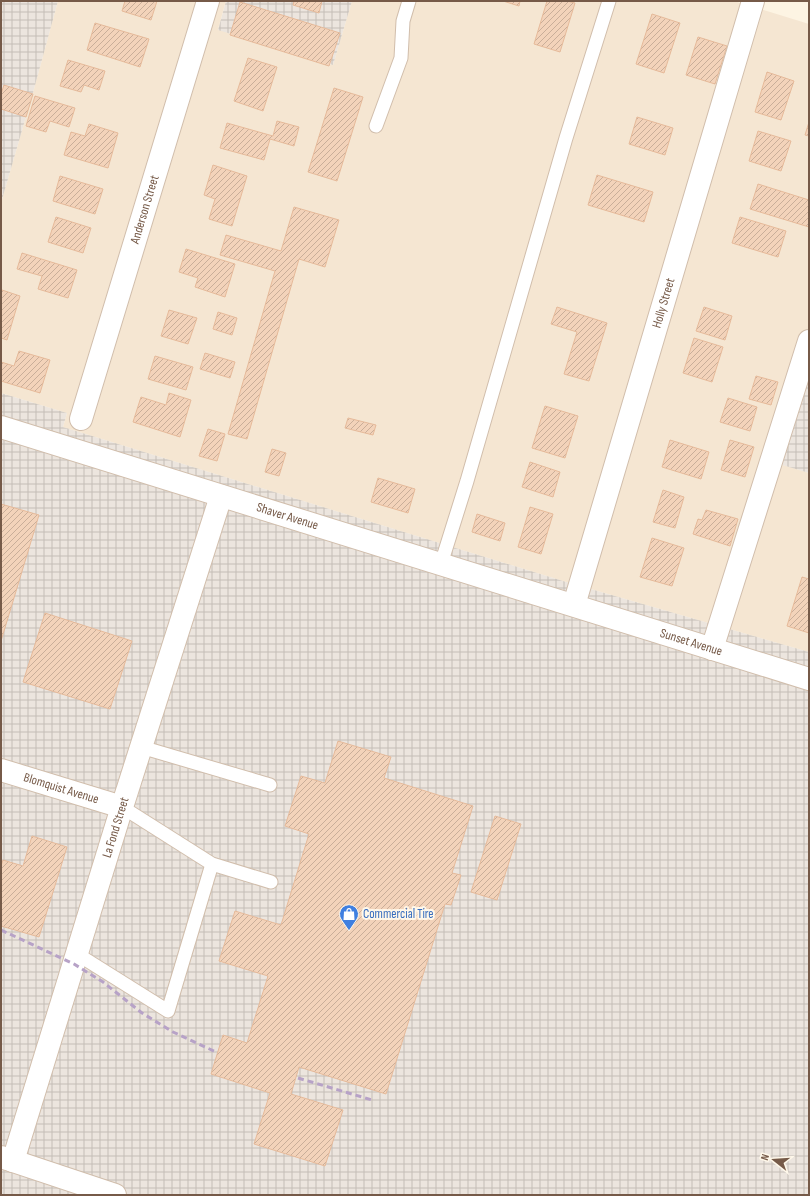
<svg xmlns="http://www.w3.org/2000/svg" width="810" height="1196" font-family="'Sofia Sans Condensed',sans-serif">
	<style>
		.residential { fill: #f5e6d2 }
		.industrial { fill: url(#industrial-grid) }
		.building { fill: url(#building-hatch); stroke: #e6ba9a }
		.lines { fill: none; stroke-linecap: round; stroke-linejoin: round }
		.lane-casing { stroke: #d1beac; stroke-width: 15 }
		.street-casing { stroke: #d1beac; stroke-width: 24 }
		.lane { stroke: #fff; stroke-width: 13 }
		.street { stroke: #fff; stroke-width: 22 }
		.rail { stroke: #b7a2c7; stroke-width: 3; stroke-dasharray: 6 4; stroke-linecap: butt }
		.labels { text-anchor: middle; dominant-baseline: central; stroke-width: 4; stroke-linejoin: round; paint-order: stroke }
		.street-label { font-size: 13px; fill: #765a48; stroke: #fff8ea }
		.shop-label { font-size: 13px; fill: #366cbe; stroke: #fff8ea; text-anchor: start }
	</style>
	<defs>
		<pattern id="industrial-grid" width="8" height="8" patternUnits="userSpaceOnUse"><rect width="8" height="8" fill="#ece5de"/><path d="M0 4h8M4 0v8" fill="none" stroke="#c4bdb6"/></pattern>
		<pattern id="building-hatch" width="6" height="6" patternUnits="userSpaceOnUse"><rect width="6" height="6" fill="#f3d3ba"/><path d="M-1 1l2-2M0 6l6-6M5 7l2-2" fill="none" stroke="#c9ae99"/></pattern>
	</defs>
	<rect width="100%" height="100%" fill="#fdf4e3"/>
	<path class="residential" d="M58,1H226L218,29L333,65L352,1H734L809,24V374L780,464L809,473V652L563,581L63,427L67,413L1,393V203L34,89Z"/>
	<path class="industrial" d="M1,1H58L34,89L1,203Z
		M226,1H352L333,65L218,30Z
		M809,374V473L779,464Z
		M1,393L67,413L63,427L563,581L809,652V1195H1Z"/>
	<path class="building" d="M125,1H157L151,20L122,11Z
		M294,1H322L319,13L293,5Z
		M503,1H520L519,6Z
		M547,1H567L575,3L560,52L534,44Z
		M240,2L340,33L329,66L230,35Z
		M652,14L680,23L664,73L636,64Z
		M95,23L149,39L140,67L87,50Z
		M698,37L727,46L715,84L686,75Z
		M248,58L277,67L263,111L234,101Z
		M68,60L105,71L99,90L84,85L81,92L60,86Z
		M767,72L794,81L781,120L755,112Z
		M4,85L33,94L26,117L1,109V94Z
		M334,88L363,97L337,181L308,172Z
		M35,96L75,108L69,127L50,121L46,132L26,126Z
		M637,117L673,128L665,155L629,144Z
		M277,121L299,127L294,146L270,139L264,160L220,148L227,123L273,136Z
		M809,122V136L805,135Z
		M89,124L118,133L108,168L64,155L71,132L85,136Z
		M758,131L791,141L781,171L749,161Z
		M213,165L247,176L232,226L209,219L215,199L204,195Z
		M597,175L653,192L644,222L588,205Z
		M60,176L103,189L95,214L53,201Z
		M758,184L809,200V227L750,209Z
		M294,207L339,220L325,267L299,259L247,439L228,434L275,271L220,255L226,235L281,251Z
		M56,217L91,228L83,253L48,242Z
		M740,217L786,231L778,257L732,243Z
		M186,249L235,264L225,297L195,287L198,278L179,272Z
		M22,253L77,270L68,298L38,289L42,276L17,269Z
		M2,290L20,296L7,340L1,338V295Z
		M557,307L607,323L589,381L564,374L577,332L551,324Z
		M704,307L732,316L725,340L696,331Z
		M169,310L197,318L188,344L161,336Z
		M218,312L237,318L232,335L213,329Z
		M694,338L723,347L712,382L683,373Z
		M19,351L50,360L40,393L1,381V362L14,366Z
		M205,353L235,362L230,378L200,369Z
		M155,356L193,367L186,390L148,379Z
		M756,376L778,382L771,405L749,399Z
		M169,393L191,400L180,437L133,422L141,397L166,405Z
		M728,398L757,407L750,431L720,422Z
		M545,406L578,416L565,458L532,448Z
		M348,418L376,425L373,435L345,428Z
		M208,429L225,434L217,461L199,456Z
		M670,440L709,452L701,479L662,467Z
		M730,440L754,447L745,477L721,470Z
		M272,449L286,453L279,476L265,472Z
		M530,462L560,472L553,497L522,487Z
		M378,478L415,489L408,513L371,502Z
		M663,490L684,497L675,528L653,522Z
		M1,504L39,515L1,641Z
		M530,507L553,514L541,554L518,547Z
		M706,510L738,519L730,546L693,534L698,519L702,520Z
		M477,514L505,523L500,541L472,532Z
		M652,538L684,548L672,586L640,577Z
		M802,577L809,579V633L787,626Z
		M45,613L132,641L110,709L23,682Z
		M338,741L391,757L384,778L473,806L452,873L461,875L451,905L445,904L386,1094L299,1067L291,1094L343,1110L325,1166L254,1144L270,1093L211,1074L223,1035L247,1043L268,976L219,961L235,911L281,925L309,834L285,826L301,776L325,783Z
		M495,816L521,824L497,900L471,892Z
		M32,836L67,847L39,937L1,926V866L3,860L23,866Z"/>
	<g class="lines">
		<defs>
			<path id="lane" d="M376,126L401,58L403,21L409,1
				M441,564L467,481L566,138L609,1
				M141,747L270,785
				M122,807L212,864
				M77,954L168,1011L212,864L271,882"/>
			<g id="street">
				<path id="s1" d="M81,419L208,1"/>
				<path id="s2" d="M1,427L809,679"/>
				<path id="s3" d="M574,605L753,1"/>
				<path d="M712,649L809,341"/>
				<path id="s4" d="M1,770L122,807"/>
				<path d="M1,1157L115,1195"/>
				<path id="s5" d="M13,1161L122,807L221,496"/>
			</g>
		</defs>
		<use href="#lane" class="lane-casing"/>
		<use href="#street" class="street-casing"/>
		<use href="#lane" class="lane"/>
		<use href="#street" class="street"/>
		<path class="rail" d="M1,930L74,964L103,982L142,1013L173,1032L216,1052
			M298,1078L372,1100"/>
	</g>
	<defs>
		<symbol id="shop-pin" viewBox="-11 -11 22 30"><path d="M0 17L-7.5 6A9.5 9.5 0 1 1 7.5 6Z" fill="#3f7fe0" stroke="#fff8ea"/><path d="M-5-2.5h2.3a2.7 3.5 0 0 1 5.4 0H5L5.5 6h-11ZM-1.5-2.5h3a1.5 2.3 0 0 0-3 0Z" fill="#fff"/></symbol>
	</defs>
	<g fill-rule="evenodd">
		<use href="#shop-pin" x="338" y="903" width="22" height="30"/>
	</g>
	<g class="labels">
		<g class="street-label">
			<text stroke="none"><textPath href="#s1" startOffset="219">Anderson Street</textPath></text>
			<text stroke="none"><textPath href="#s3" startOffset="315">Holly Street</textPath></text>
			<text stroke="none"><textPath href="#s2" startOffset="300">Shaver Avenue</textPath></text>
			<text stroke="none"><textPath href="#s2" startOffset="723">Sunset Avenue</textPath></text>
			<text stroke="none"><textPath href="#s4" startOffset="63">Blomquist Avenue</textPath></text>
			<text stroke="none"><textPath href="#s5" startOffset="349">La Fond Street</textPath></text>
		</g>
		<g class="shop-label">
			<text x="363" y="914">Commercial Tire</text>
		</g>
	</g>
	<rect width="810" height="1196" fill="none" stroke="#765a48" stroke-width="4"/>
	<g transform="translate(774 1160) rotate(287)" stroke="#fff8ea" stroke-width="3" paint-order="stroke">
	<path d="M0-3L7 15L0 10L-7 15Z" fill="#765a48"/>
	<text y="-6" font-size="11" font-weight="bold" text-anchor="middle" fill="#765a48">N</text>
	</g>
</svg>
